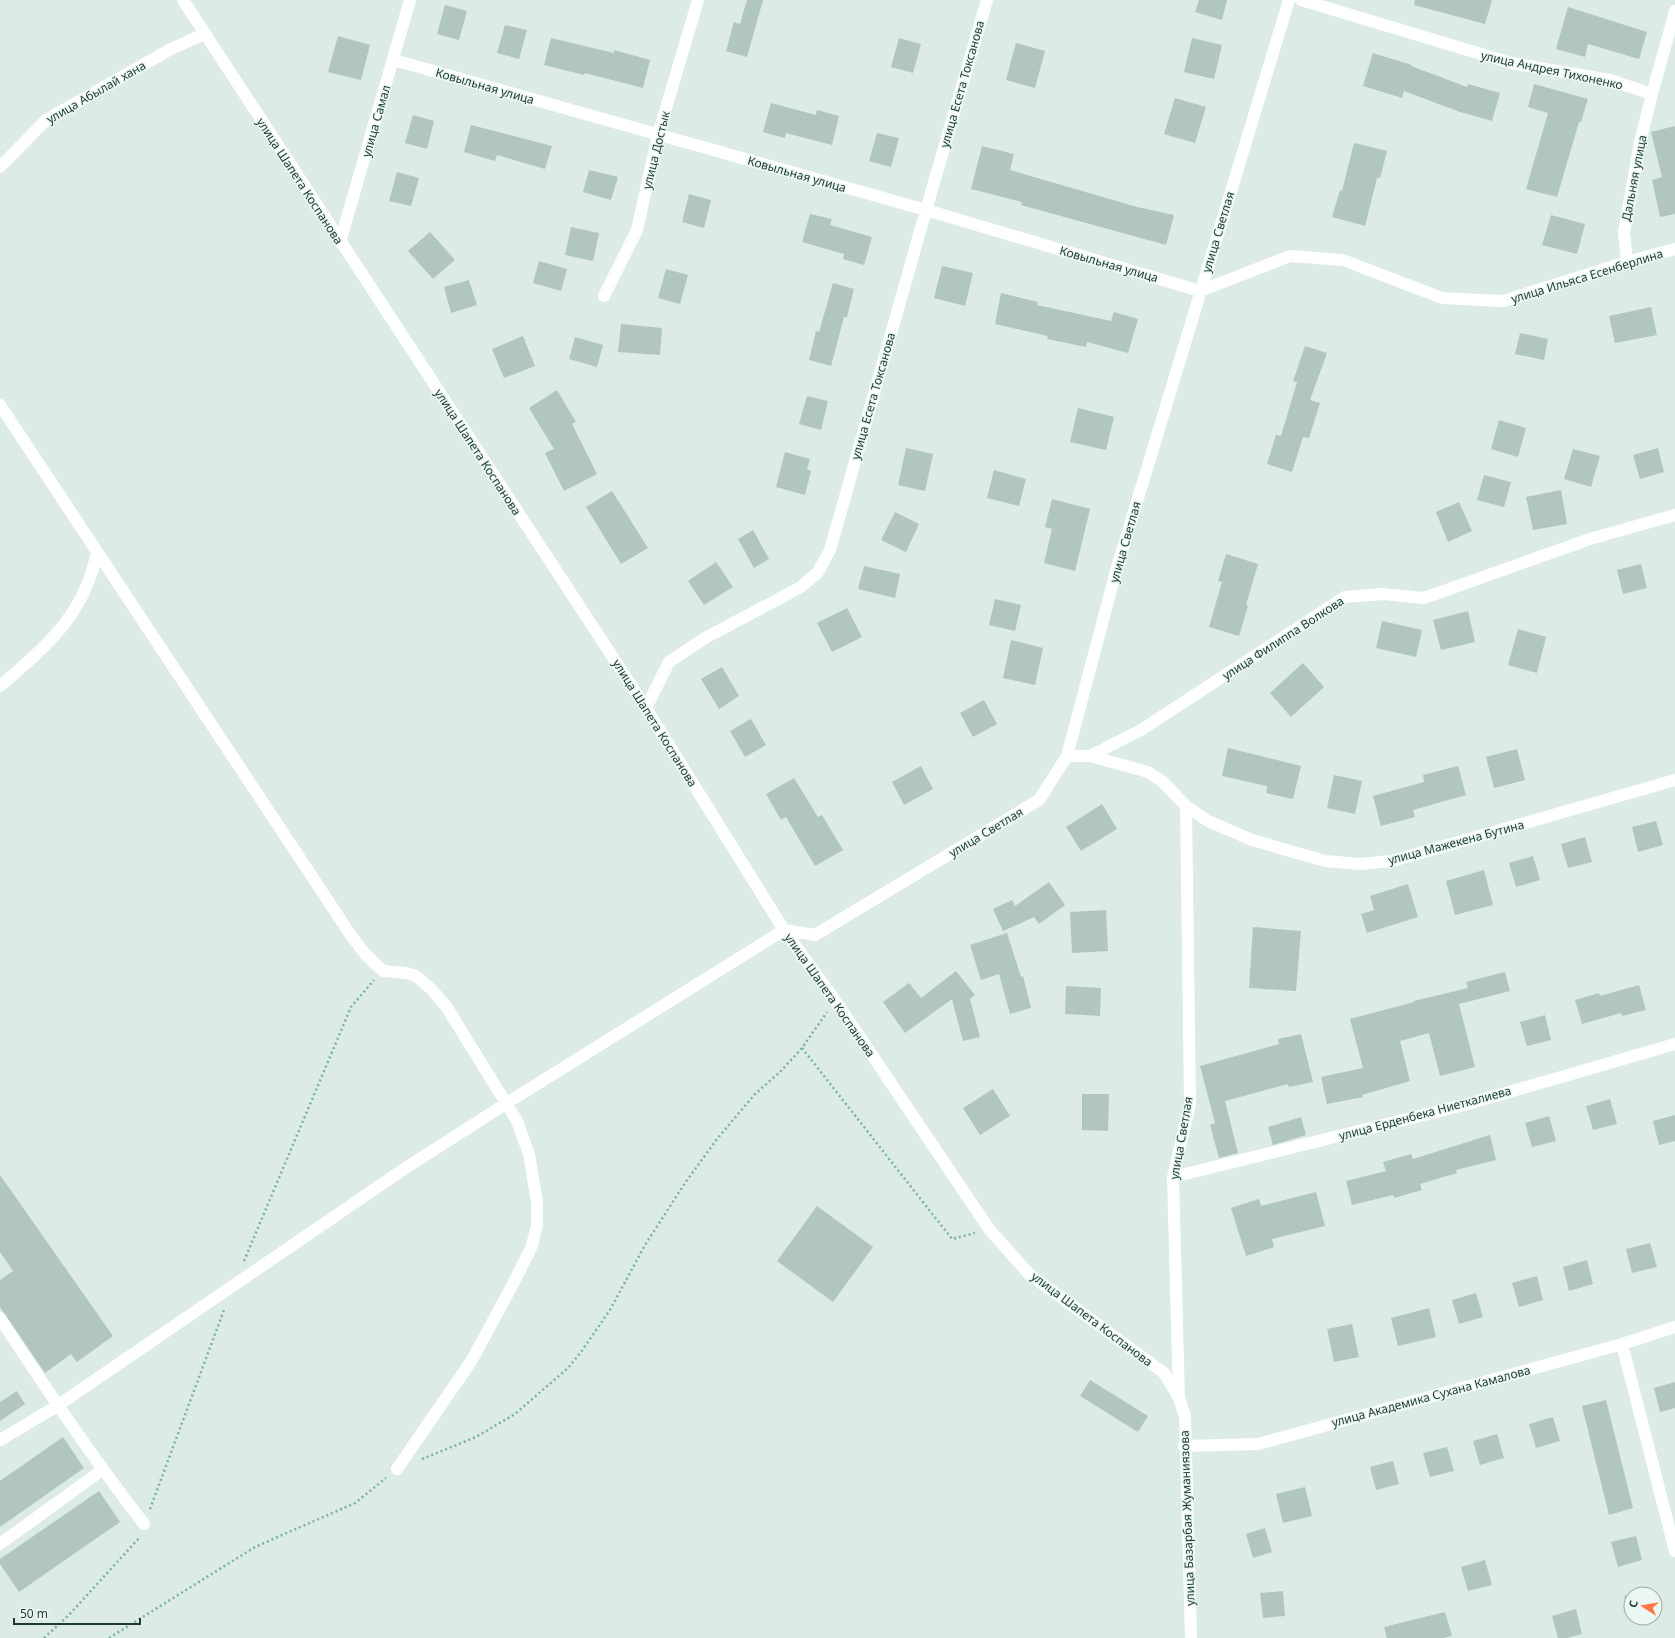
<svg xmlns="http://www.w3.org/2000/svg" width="1675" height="1638" font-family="'Noto Sans',sans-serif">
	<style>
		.building { fill: #b1c6bd }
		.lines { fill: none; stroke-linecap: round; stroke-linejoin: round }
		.path { stroke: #78b2a2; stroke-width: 2.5; stroke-dasharray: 2 3; stroke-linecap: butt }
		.minor { stroke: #fff; stroke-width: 12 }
		.labels { text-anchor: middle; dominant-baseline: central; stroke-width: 3; stroke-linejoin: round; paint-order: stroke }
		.street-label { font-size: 12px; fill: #1c3b34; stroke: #edf7f2 }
	</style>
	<rect width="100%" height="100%" fill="#dcebe5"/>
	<path class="building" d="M747,0H763L747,57L726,51L734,22L740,24Z
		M1199,0H1227L1222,20L1195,12Z
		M1415,0H1492L1485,24L1414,5Z
		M445,5L467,11L459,40L437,34Z
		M1568,7L1647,32L1639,59L1588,44L1585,57L1556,49Z
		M505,25L527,30L519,59L497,53Z
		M338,36L370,45L361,80L328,72Z
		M551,38L614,53V50L650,60L643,88L585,73L584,75L544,65Z
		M899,38L921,44L913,73L891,67Z
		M1192,38L1222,45L1214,79L1184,72Z
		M1016,43L1045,51L1035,88L1006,80Z
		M1373,53L1412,65L1411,66L1467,87L1468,84L1500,93L1492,121L1460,112L1404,91L1402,98L1363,86Z
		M1534,84L1588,99L1581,122H1579L1557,197L1526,189L1548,113L1528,107Z
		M1175,98L1206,107L1195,143L1164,134Z
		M771,103L816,115L817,110L839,116L832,145L786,133L785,138L763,132Z
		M413,115L434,121L427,149L405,143Z
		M471,125L552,146L545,169L497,155L495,161L464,152Z
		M1675,126V214L1660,217L1652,180L1662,177L1651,132Z
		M877,133L899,138L891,167L869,161Z
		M1354,143L1387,151L1380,178H1377L1365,226L1332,217L1340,190L1342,191Z
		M982,146L1014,154L1010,170L1137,207L1174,215L1166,245L1021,205L1022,202L971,189Z
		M589,170L618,177L611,200L583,192Z
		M397,172L419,178L411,206L389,201Z
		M689,194L711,200L704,228L682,222Z
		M810,214L832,219L830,225L872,237L864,265L843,259L844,254L802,242Z
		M1551,215L1585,224L1577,254L1542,245Z
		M571,227L599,233L593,261L565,255Z
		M430,232L455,260L433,279L408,251Z
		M539,261L567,269L561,291L533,283Z
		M942,266L973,273L965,306L934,298Z
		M666,269L688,275L680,304L658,298Z
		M469,280L477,305L451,313L444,287Z
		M833,283L854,289L847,317H844L831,366L809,360L816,331L819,332Z
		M1001,293L1038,302L1037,305L1111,321L1114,312L1138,319L1128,353L1087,342L1086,347L1047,339L1048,336L995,324Z
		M1651,307L1657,335L1615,343L1609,316Z
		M621,324L662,328L660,355L618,352Z
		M1520,333L1548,339L1544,360L1515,354Z
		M523,336L535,366L504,378L492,349Z
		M575,337L603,345L597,367L569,359Z
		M1305,346L1327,353L1310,400L1320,403L1309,438L1303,437L1292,472L1267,464L1276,435L1281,436L1297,382L1293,381Z
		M557,390L576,422L572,424L597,474L564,491L545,453L554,449L529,408Z
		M807,396L828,401L821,430L799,424Z
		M1078,408L1114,417L1106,450L1070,442Z
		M1499,420L1526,428L1518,457L1491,449Z
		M906,448L933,454L925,491L898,485Z
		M1658,448L1664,472L1640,479L1633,455Z
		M1573,449L1600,456L1591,487L1564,479Z
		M785,452L810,459L807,469L811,471L805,495L776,487Z
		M994,470L1026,479L1019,506L987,498Z
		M1484,475L1511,482L1504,507L1477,500Z
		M1561,490L1567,524L1533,530L1526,497Z
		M612,491L648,548L621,564L586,507Z
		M1052,499L1090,509L1075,571L1044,563L1052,529L1045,527Z
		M1459,502L1472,531L1448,542L1436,512Z
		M895,512L919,524L906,552L881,540Z
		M753,530L769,559L754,568L738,539Z
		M1226,554L1258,564L1246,605L1248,606L1239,636L1209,627L1222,582L1218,581Z
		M716,562L733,587L704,605L688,581Z
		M1641,564L1647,588L1623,594L1617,570Z
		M864,566L900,574L895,598L858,589Z
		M995,599L1021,605L1015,631L989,625Z
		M847,608L862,637L832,652L817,623Z
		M1468,611L1475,642L1441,650L1433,620Z
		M1382,621L1422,630L1416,657L1376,648Z
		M1518,629L1546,637L1537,673L1508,665Z
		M1011,640L1043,648L1035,685L1003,678Z
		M1303,663L1324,687L1291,717L1270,693Z
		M722,667L739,696L719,709L701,679Z
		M984,700L997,724L973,737L960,713Z
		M751,719L766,745L745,757L730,731Z
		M1228,748L1301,766L1293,799L1266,793L1267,786L1222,776Z
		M1517,749L1525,780L1494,788L1486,757Z
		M921,766L933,789L904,805L892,782Z
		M1458,766L1466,795L1413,810L1415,817L1381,826L1373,796L1424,782L1423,775Z
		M1334,775L1362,781L1355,814L1327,808Z
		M794,778L818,817L822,815L843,850L815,866L786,817L781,820L766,794Z
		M1102,804L1117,829L1081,851L1066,827Z
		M1656,821L1663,845L1638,852L1632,827Z
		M1585,837L1592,862L1568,868L1561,844Z
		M1533,856L1540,880L1516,887L1509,863Z
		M1484,870L1493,905L1455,915L1446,881Z
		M1049,882L1065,905L1039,924L1034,917L1003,931L993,909L1012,900L1015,906Z
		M1408,884L1418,917L1367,933L1361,914L1374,910L1370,896Z
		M1106,910L1108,951L1072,953L1070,912Z
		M1253,927L1301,931L1296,991L1249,988Z
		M1007,933L1021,977L1023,976L1031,1008L1010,1014L999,974L981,980L970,945Z
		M956,971L975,995L970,999L980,1037L963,1041L952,999L905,1033L883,1002L909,983L921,998Z
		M1505,972L1510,991L1459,1004L1475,1067L1440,1076L1429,1033L1400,1041L1410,1081L1362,1095L1363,1097L1327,1104L1321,1077L1363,1068L1350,1019L1414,1002V1001L1468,988L1466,982Z
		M1639,985L1646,1010L1622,1016L1621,1013L1582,1024L1575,1000L1599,993L1600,996Z
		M1066,986L1101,988L1100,1016L1065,1014Z
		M1545,1015L1551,1040L1527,1046L1520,1022Z
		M1301,1034L1313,1082L1289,1087L1288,1084L1225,1101L1238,1153L1219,1158L1210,1125L1215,1123L1200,1066L1279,1044L1278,1039Z
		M993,1089L1010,1116L980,1135L963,1108Z
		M1082,1094H1109L1108,1131L1082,1130Z
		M1610,1099L1617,1124L1593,1130L1586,1106Z
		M1675,1115V1141L1659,1145L1653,1121Z
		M1549,1116L1556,1141L1532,1147L1525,1123Z
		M1301,1117L1306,1135L1273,1145L1268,1127Z
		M1490,1135L1496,1160L1456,1170L1457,1173L1420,1184L1422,1190L1394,1198L1393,1195L1352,1205L1346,1181L1386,1171L1383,1162L1411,1154L1413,1159Z
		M0,1175L113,1336L77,1362L71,1354L45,1373L0,1307V1280L13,1271L0,1252Z
		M1316,1192L1325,1226L1272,1239L1274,1247L1246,1256L1231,1208L1259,1199L1261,1206Z
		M817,1206L873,1247L833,1302L777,1261Z
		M1650,1243L1657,1267L1632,1273L1626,1249Z
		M1587,1260L1593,1284L1569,1291L1563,1267Z
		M1537,1276L1543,1300L1519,1307L1512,1283Z
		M1476,1293L1483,1317L1459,1324L1452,1300Z
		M1429,1308L1436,1337L1398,1346L1391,1318Z
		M1352,1324L1359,1357L1334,1362L1327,1329Z
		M1090,1380L1148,1416L1138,1432L1080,1396Z
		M1675,1382V1408L1660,1412L1654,1388Z
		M17,1391L25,1404L0,1421V1402Z
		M1606,1400L1633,1508L1609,1515L1582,1406Z
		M1553,1417L1560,1441L1536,1448L1529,1424Z
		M1497,1434L1504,1458L1480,1465L1473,1441Z
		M63,1437L84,1468L0,1527V1481Z
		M1447,1447L1454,1471L1430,1477L1423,1453Z
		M1393,1461L1399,1484L1376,1490L1370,1467Z
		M1305,1487L1312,1516L1283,1523L1276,1494Z
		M99,1491L120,1522L19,1592L0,1564V1559Z
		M1265,1528L1272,1552L1253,1558L1246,1534Z
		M1636,1536L1642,1560L1618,1567L1611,1542Z
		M1485,1560L1492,1585L1468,1591L1461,1567Z
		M1283,1591L1285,1616L1263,1618L1260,1593Z
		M1631,1594V1618H1638L1631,1620L1624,1596Z
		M1576,1609L1582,1634L1567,1638H1558L1552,1616Z
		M1445,1612L1452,1636L1443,1638H1387L1384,1627Z"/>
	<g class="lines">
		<path class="path" d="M802,1048L952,1239L975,1233
			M244,1261L351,1007L374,980
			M422,1459L476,1437L515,1414L568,1368L581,1352L610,1310L645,1245L685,1183L717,1139L755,1094L780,1072L802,1048L827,1012
			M150,1509L224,1310
			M44,1638L68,1616L140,1537
			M109,1638L255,1547L355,1503L386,1478"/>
		<path class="minor" d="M183,0L646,708L784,930L835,1000L989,1229L1029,1274L1164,1373L1179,1398
			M1301,0L1511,63L1610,80L1652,94L1675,11
			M394,60L926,210L1200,291L1290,256L1343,260L1442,298L1503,301L1627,262L1675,249
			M0,167L46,120L169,50L204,34
			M340,242L410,0
			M1627,262L1624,232L1640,142L1652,94
			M604,296L637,230L658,135L698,0
			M0,405L352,937L367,956L383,971L406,973L416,976L430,988L446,1006L517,1121L529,1154L537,1202V1226L531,1248L514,1282L472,1360L397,1469
			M0,686C34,657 70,628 87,585C92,575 94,563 97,553
			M646,708L669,662L705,638L801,587L818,572L830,550L926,210L987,0
			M1067,756H1090L1148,772L1162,781L1186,806L1208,821L1252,840L1325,861L1360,864L1392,861L1675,780
			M1090,756L1141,730L1345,597L1383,594L1424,598L1590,539L1675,515
			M1186,806L1190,1104L1173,1177L1179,1398L1185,1416L1191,1638
			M1173,1177L1464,1105L1675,1044
			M0,1318C46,1389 92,1457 144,1524
			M1622,1344L1675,1551
			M0,1440L57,1406L404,1169L507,1103L784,930L815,935L1039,800L1067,756L1116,571L1289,0
			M1184,1446L1258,1444L1622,1344L1675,1327
			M0,1544L102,1470"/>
	</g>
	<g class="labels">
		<g class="street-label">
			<text transform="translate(1552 70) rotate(12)">улица Андрея Тихоненко</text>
			<text transform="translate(962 84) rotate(-74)">улица Есета Токсанова</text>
			<text transform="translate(485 86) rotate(16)">Ковыльная улица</text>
			<text transform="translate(96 92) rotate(-30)">улица Абылай хана</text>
			<text transform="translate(376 121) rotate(-74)">улица Самал</text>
			<text transform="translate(656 150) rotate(-76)">улица Достык</text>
			<text transform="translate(797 174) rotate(16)">Ковыльная улица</text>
			<text transform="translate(1634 178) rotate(-79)">Дальняя улица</text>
			<text transform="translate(300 181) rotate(57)">улица Шапета Коспанова</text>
			<text transform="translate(1218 232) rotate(-73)">улица Светлая</text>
			<text transform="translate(1109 264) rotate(16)">Ковыльная улица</text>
			<text transform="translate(1587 276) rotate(-17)">улица Ильяса Есенберлина</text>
			<text transform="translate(873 396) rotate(-74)">улица Есета Токсанова</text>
			<text transform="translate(478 452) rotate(57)">улица Шапета Коспанова</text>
			<text transform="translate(1125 542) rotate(-74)">улица Светлая</text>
			<text transform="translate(1283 638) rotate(-33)">улица Филиппа Волкова</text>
			<text transform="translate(655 723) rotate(58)">улица Шапета Коспанова</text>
			<text transform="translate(986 832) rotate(-31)">улица Светлая</text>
			<text transform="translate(1456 842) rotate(-15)">улица Мажекена Бутина</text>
			<text transform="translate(830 995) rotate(55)">улица Шапета Коспанова</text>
			<text transform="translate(1425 1113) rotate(-15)">улица Ерденбека Ниеткалиева</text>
			<text transform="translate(1181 1138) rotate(-80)">улица Светлая</text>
			<text transform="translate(1092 1319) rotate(37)">улица Шапета Коспанова</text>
			<text transform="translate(1431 1396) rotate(-15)">улица Академика Сухана Камалова</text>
			<text transform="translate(1187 1518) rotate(-92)">улица Базарбая Жуманиязова</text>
		</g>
	</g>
	<g transform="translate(1643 1606) rotate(282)"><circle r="19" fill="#edf7f2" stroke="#99aca6"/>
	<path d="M0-3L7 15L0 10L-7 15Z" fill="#ff7846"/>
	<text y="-6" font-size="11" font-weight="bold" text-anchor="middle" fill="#1c3b34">С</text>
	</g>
	<path d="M14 1618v6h126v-6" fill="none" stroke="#1c3b34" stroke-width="2"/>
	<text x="20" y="1618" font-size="12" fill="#1c3b34" stroke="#edf7f2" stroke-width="3" paint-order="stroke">50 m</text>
</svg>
